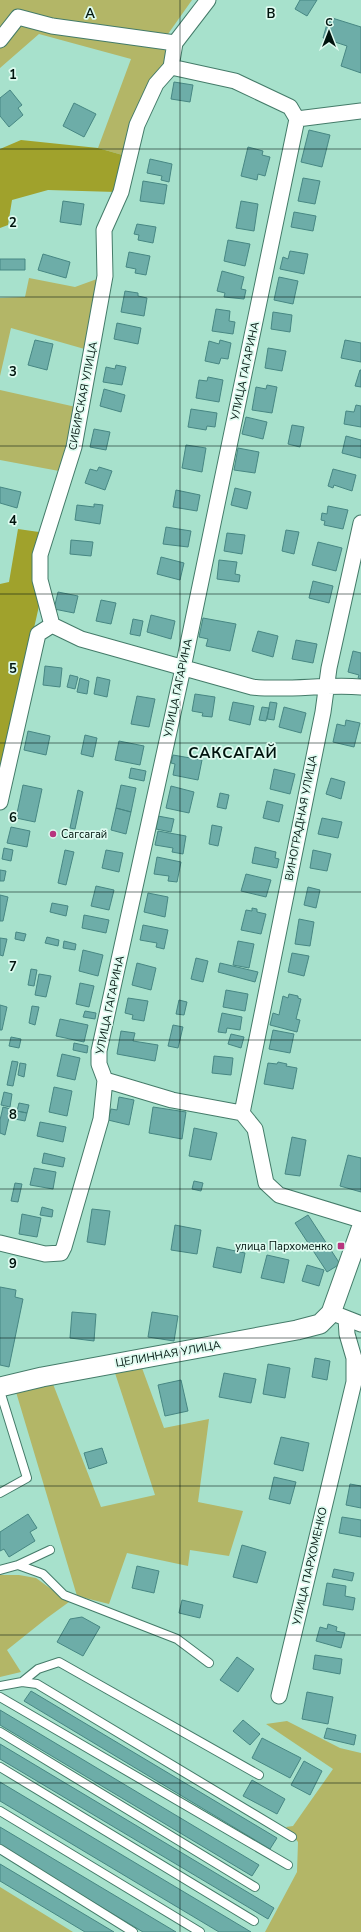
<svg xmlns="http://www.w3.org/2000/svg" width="361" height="1932" font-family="'Nunito Sans',sans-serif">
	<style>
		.green { fill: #b3b667 }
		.forest { fill: #a0a22c }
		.building { fill: #6dada8; stroke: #478783 }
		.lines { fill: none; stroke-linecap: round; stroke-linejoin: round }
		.service-casing { stroke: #447b69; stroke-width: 10 }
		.minor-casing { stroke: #447b69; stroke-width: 17 }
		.tertiary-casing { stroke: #447b69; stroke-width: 21 }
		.service { stroke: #fff; stroke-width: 8 }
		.minor { stroke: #fff; stroke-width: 15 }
		.tertiary { stroke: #fff; stroke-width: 19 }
		.grid { fill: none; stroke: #00140e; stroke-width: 1; stroke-opacity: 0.55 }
		.poi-dot { fill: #b7357e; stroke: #defbf0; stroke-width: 1.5 }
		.labels { text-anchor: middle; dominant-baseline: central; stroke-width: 3.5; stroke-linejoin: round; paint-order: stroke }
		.street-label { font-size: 11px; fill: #00140e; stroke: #defbf0 }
		.poi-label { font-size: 11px; fill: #00140e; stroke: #defbf0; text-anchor: start }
		.district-label { font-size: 15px; font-weight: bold; letter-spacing: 1px; fill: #00140e; stroke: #defbf0 }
		.grid-label { font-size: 13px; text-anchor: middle; font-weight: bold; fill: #00140e; stroke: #defbf0; stroke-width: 3.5; stroke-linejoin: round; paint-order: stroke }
	</style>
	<rect width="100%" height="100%" fill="#a7e1cc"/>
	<path class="green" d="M0,0H192L168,34L164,63L151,85L126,156L98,148L131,59L39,34L0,68Z
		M29,278L75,287L97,279L88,350L11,328L0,376V298L25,297Z
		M0,390L76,407L59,471L0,460Z
		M142,1368L164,1428L209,1419L198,1502L243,1511L229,1556L190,1550L188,1566L127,1553L109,1604L77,1596L16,1392L53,1384L101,1507L155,1495L115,1373Z
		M0,1575H19L36,1578L69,1602L47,1618L7,1650L21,1672L0,1677Z
		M287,1721L340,1748L361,1753V1932H265L297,1872L298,1842L286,1827L293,1826L333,1769L266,1724Z
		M0,1887L73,1932H0Z"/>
	<path class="forest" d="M21,140L98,148L126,156L116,192L48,190L12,200L8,225L0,228V149Z
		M18,529L39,532L34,553L39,606L0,778V584L9,582Z"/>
	<path class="building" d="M300,0H317L307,16L295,9Z
		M329,17L361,27V73L341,66L347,46L323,38Z
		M174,82L193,85L190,102L171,99Z
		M10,90L22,105L18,108L23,115L9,127L0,116V98Z
		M74,103L96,114L84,137L63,126Z
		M309,130L330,135L322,167L301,162Z
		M248,147L263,151L262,155L270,157L265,176L258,174L257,180L241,176Z
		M150,159L172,164L169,182L161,180L162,176L147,173Z
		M303,178L320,181L315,204L298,201Z
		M143,181L167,185L164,204L140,201Z
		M63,201L84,204L81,225L60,222Z
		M241,201L258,204L254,231L236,228Z
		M294,212L316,216L313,231L291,227Z
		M137,224L156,227L153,243L138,240L139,235L134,234Z
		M228,240L250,244L245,266L224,261Z
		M290,251L308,254L304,274L280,269L283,257L288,259Z
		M129,252L150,256L146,275L135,273L136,269L126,267Z
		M43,254L70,262L66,278L38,270Z
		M0,259H25V270H0Z
		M222,271L244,277L241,289L246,290L244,299L224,297L225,293L217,291Z
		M279,277L298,281L293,304L274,300Z
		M125,291L138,293V296L147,298L144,316L121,312Z
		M216,309L230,311L229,321L235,322L233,334L212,331Z
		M273,312L292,315L290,332L271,329Z
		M117,323L141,328L138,344L114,339Z
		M35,340L53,344L47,370L28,365Z
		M220,340L231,343L228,359L221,358L219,364L205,361L209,341L219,344Z
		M345,340L361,343V362L341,358Z
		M268,348L286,351L282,371L265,368Z
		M116,365L126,367L122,385L103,382L106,367L115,369Z
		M360,370H361V387L355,386Z
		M208,377L223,380L219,402L196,398L199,380L207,381Z
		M267,385L277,387L272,413L252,410L256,387L266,389Z
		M104,389L125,395L121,412L100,406Z
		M356,405L361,406V427L344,424L346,411L354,412Z
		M191,409L217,413L215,427L207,426L206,430L188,427Z
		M246,417L267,422L263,439L242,434Z
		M292,425L304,427L300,447L288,444Z
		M94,429L110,432L106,450L90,447Z
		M346,436L361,440V458L342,453Z
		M186,445L206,448L202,472L182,468Z
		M238,448L259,452L255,473L234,470Z
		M99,467L112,471L105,490L85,483L90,469L97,471Z
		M333,469L356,475L352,491L334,485L333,488L328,486Z
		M0,487L21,492L17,508L0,503Z
		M235,488L251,492L247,509L231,505Z
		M176,490L200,495L197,511L173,507Z
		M94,504L103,505L100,524L75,520L77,505L94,507Z
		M328,506L348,510L343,529L324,525L325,521L321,520L322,513L327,514Z
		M166,527L191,531L188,547L163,544Z
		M286,530L299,532L294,554L282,551Z
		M227,533L245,535L242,554L224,551Z
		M71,540L93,542L91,556L70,554Z
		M318,542L342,548L336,571L312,565Z
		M161,557L184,563L180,580L157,574Z
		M219,560L237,562L235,574L240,575L239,582L217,579Z
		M313,581L333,586L329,603L309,598Z
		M58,592L78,596L74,613L54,609Z
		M101,600L116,603L111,624L96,621Z
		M151,615L175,621L171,639L147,632Z
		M203,618L236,624L230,651L206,646L208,639L199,637Z
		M133,619L143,621L140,636L130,634Z
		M258,631L278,636L273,657L252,651Z
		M296,640L317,644L313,663L292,659Z
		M353,651L361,653V679L358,678L359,675L348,672Z
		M45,666L62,668L60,687L43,685Z
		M70,675L78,677L75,689L67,687Z
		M97,677L110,680L107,697L94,694Z
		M80,678L89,681L87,694L77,692Z
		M195,694L215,697L212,717L202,716L203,713L192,711Z
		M137,696L155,699L149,727L131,724Z
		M233,702L254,706L250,725L229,720Z
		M270,702L277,703L274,720L267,719Z
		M262,707L269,708L266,721L259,720Z
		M284,707L306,713L301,733L279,727Z
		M346,720L360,723L354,747L333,742L337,724L345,726Z
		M28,731L50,736L46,755L24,750Z
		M85,735L97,738L93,757L81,754Z
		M119,741L144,746L140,765L115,760Z
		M173,755L202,760L198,780L173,775L175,764L171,763Z
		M131,768L146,771L144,781L129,778Z
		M274,769L295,774L290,794L270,789Z
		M331,778L345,782L341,799L326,794Z
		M23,785L42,789L35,822L16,818Z
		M121,785L136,788L131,812L116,808Z
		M171,786L194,792L189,813L166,808Z
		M78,790L83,792L75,829L70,828Z
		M220,793L229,795L226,809L217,807Z
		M267,801L283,805L279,822L263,818Z
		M116,808L131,812L126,834L111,830Z
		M158,816L174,819L171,832L156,829Z
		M322,818L342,822L338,838L318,834Z
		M212,825L222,827L218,846L209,844Z
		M11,827L30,831L27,847L7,843Z
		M158,831L186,836L183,854L172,852L173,848L155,845Z
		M255,847L276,852L275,858L279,859L277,868L252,863Z
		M4,848L13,850L11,861L2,859Z
		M65,850L74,852L66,885L58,883Z
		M106,850L123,853L119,872L102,868Z
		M313,850L331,854L327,871L310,868Z
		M157,857L181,862L177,882L168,881L169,876L154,874Z
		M0,870L6,871L4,881H0Z
		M246,874L271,880L266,897L241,891Z
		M96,886L114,890L109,910L91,906Z
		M308,887L320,890L316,908L304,905Z
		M148,893L168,897L165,917L144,912Z
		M0,895L8,897L3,921H0Z
		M52,903L68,906L66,916L50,912Z
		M252,908L257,909V912L266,914L261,934L241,930L246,910L252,911Z
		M84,915L109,920L106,933L82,928Z
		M299,919L314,922L310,946L295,944Z
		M143,925L168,930L164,949L156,947L157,943L140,940Z
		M16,932L26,934L24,941L15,939Z
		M47,937L59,940L58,946L45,943Z
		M0,938L7,939L3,956L0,955Z
		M64,941L76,944L75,950L63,948Z
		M238,941L254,944L249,968L233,965Z
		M83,950L103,955L98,976L79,971Z
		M292,953L309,956L304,976L288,972Z
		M196,958L208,961L203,982L191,979Z
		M137,963L156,968L151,990L132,985Z
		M220,963L258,972L255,982L218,972Z
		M31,969L37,970L34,986L28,985Z
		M39,974L51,976L46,997L35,995Z
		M80,983L94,986L89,1007L76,1004Z
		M226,990L248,994L245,1011L223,1007Z
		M289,994L298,996V998L301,999L296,1019L300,1020L297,1032L270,1025L273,1013L279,1015L283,996L288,998Z
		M128,998L148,1001L144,1021L132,1019L133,1015L125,1013Z
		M179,1000L187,1002L184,1015L176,1014Z
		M0,1005L7,1007L2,1030H0Z
		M32,1006L39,1007L35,1025L29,1023Z
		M85,1011L96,1013L95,1019L83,1017Z
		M222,1013L242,1017L240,1030L227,1028L226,1033L218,1032Z
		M60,1019L88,1025L84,1042L56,1036Z
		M173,1025L183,1027L178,1048L168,1046Z
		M273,1030L294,1034L290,1053L269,1049Z
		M121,1031L135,1033L133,1041L158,1045L155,1061L117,1054Z
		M231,1034L244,1037L241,1048L228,1044Z
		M11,1037L21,1039L19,1048L9,1046Z
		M74,1043L88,1046L87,1053L73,1050Z
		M62,1054L80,1058L75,1080L57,1076Z
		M214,1056L233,1058L231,1075L212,1073Z
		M12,1061L18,1062L13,1086L7,1085Z
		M278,1062L287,1064L286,1066L297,1068L293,1089L264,1084L268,1063L277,1064Z
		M20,1063L26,1064L24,1077L18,1075Z
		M54,1087L72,1091L67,1116L49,1112Z
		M4,1092L12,1094L10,1107L1,1105Z
		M119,1097L134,1100L129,1125L108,1120L111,1109L117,1110Z
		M19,1103L29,1105L27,1113L17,1111Z
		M3,1107L11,1109L5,1135L0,1133V1120Z
		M153,1107L186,1112L182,1139L149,1133Z
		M17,1111L27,1113L25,1121L15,1119Z
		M40,1122L66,1127L63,1142L37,1136Z
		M194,1128L217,1133L211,1160L189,1156Z
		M292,1137L306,1140L300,1176L285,1174Z
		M44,1153L65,1158L63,1167L42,1163Z
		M348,1155L361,1158V1192L340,1186Z
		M34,1168L56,1172L53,1189L30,1185Z
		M194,1181L203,1183L201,1191L192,1189Z
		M15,1183L22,1184L18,1202L11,1201Z
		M42,1207L53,1210L52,1217L40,1215Z
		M92,1209L110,1211L105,1245L87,1242Z
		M22,1214L41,1218L37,1237L19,1234Z
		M308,1215L340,1264L327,1272L295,1223Z
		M175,1225L201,1230L197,1254L171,1250Z
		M217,1247L245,1253L241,1273L213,1267Z
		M267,1255L289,1260L284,1283L261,1278Z
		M307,1265L324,1270L319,1286L302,1281Z
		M0,1287L16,1290L15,1297L23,1299L9,1367L0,1365Z
		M72,1312L96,1314L94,1341L70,1338Z
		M152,1312L178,1316L174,1341L148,1337Z
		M315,1358L330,1361L327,1380L312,1377Z
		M268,1364L290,1368L285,1398L263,1394Z
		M224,1373L256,1379L251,1403L219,1397Z
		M181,1380L188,1411L165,1416L158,1385Z
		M281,1437L309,1443L303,1471L274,1464Z
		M102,1448L107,1463L89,1469L84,1453Z
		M274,1477L296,1482L290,1504L269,1499Z
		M350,1484L361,1486V1508L346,1505Z
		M28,1514L37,1528L30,1532L35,1541L9,1557L4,1549L0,1551V1532Z
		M342,1517L361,1520V1537L339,1533Z
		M242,1545L266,1552L257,1583L233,1577Z
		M137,1566L159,1571L154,1593L132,1588Z
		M334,1569L354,1573L352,1581L332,1577Z
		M327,1583L346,1586L345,1596L355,1598L353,1610L323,1605Z
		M182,1600L203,1605L200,1618L179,1613Z
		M82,1617L100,1627L83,1656L57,1642L70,1619Z
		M328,1624L337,1627L336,1631L345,1633L341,1648L316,1641L320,1627L327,1629Z
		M315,1655L342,1659L340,1674L313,1669Z
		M237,1657L254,1669L238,1692L220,1680Z
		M31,1691L277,1838L270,1849L24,1701Z
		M307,1692L333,1697L328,1724L302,1719Z
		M0,1710L259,1865L252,1876L0,1725Z
		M243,1720L260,1734L250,1745L233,1731Z
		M327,1728L356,1735L354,1745L324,1738Z
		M262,1738L301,1758L290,1778L252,1758Z
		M0,1744L274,1908L268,1919L0,1759Z
		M304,1761L322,1771L310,1795L291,1785Z
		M252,1780L285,1799L277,1814L243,1796Z
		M0,1782L251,1932H219L0,1801Z
		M0,1827L176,1932H143L0,1846Z
		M0,1864L114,1932H85L0,1881Z"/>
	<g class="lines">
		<defs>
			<path id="service" d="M0,1391L27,1478L0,1493
				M18,1565L43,1574L64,1595L177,1639L209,1663
				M0,1570L18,1565L50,1550
				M22,1682L38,1669L59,1662L259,1775
				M0,1686L22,1682L37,1684L292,1837
				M0,1697L288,1865
				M0,1732L255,1887
				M0,1767L254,1921
				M0,1811L200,1932
				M0,1849L133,1932"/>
			<path id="minor" d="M0,40L18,17L52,26L175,43
				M171,67L235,81L290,107L297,119L361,111
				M52,625L40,580V555L74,447L105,276L104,230L121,192L137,125L156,84L171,67L175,43L208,0
				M52,625L81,639L252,687C288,691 325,684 361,687
				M0,802L38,634L52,625
				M105,1080L172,1100L242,1113L255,1129L266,1183L279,1195L361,1220
				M242,1113L323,712L329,668L361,523
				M0,1243L45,1254L61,1253L64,1247L101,1119L105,1080L99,1064V1051L183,668L297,119
				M338,1315L361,1324
				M279,1696L354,1382V1358L347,1334L346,1319"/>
			<path id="tertiary" d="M0,1387L42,1377L297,1330L320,1324L331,1313L361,1229"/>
		</defs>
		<use href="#service" class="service-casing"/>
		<use href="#minor" class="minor-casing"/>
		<use href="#tertiary" class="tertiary-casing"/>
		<use href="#service" class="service"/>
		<use href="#minor" class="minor"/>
		<use href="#tertiary" class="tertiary"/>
	</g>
	<path class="grid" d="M180,0V1932M0,149H361M0,297H361M0,446H361M0,594H361M0,743H361M0,892H361M0,1040H361M0,1189H361M0,1338H361M0,1486H361M0,1635H361M0,1783H361"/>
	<g class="poi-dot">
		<circle cx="53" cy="834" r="4"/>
		<rect x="337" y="1242" width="8" height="8" rx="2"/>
	</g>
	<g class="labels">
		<g class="street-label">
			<text transform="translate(245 371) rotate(-78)">УЛИЦА ГАГАРИНА</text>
			<text transform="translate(83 396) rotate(-79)">СИБИРСКАЯ УЛИЦА</text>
			<text transform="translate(178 688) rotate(-78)">УЛИЦА ГАГАРИНА</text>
			<text transform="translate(301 818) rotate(-79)">ВИНОГРАДНАЯ УЛИЦА</text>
			<text transform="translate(110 1005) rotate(-78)">УЛИЦА ГАГАРИНА</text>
			<text transform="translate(168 1354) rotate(-10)">ЦЕЛИННАЯ УЛИЦА</text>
			<text transform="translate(310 1566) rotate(-77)">УЛИЦА ПАРХОМЕНКО</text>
		</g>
		<g class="poi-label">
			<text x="61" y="834">Сагсагай</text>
			<text x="333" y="1246" text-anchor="end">улица Пархоменко</text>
		</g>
		<g class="district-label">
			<text x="233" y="753">САКСАГАЙ</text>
		</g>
	</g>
	<g class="grid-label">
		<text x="90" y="18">A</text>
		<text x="271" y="18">B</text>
		<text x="13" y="79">1</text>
		<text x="13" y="227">2</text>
		<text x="13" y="376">3</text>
		<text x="13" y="525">4</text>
		<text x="13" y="673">5</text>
		<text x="13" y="822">6</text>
		<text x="13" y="971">7</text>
		<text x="13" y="1119">8</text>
		<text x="13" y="1268">9</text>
	</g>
	<g transform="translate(329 32)" stroke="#defbf0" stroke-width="3" paint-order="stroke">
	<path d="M0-3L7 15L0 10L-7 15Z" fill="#00140e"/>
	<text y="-6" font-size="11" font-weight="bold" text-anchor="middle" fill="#00140e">С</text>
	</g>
</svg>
